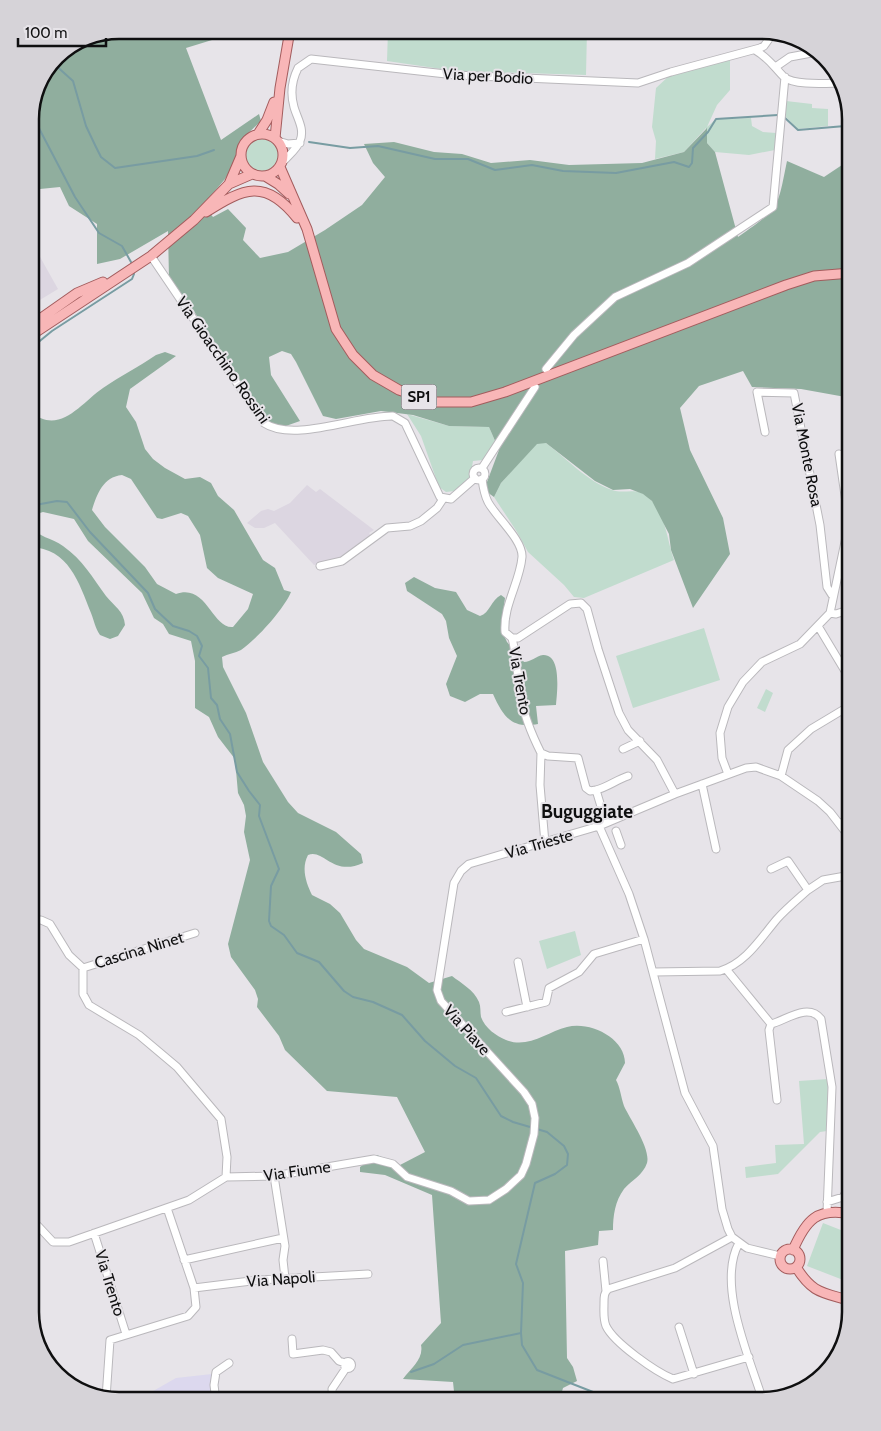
<svg xmlns="http://www.w3.org/2000/svg" width="881" height="1431" font-family="Cabin,sans-serif">
	<style>
		.built { fill: #dcd6e1 }
		.education { fill: #dcd8ee }
		.green { fill: #c1dcce }
		.forest { fill: #90ae9e; fill-rule: evenodd }
		.lines { fill: none; stroke-linecap: round; stroke-linejoin: round }
		.stream { stroke: #789ca2; stroke-width: 2 }
		.minor-casing { stroke: #bab8bc; stroke-width: 9 }
		.major-casing { stroke: #a35c5d; stroke-width: 11 }
		.minor { stroke: #fff; stroke-width: 7 }
		.major { stroke: #f8b6b7; stroke-width: 9 }
		.labels { text-anchor: middle; dominant-baseline: central; stroke-width: 4; stroke-linejoin: round; paint-order: stroke }
		.shield { fill: #e7e4e9; stroke: #504f51; stroke-width: 1 }
		.shield-label { font-size: 15px; font-weight: bold; fill: #0f0f10 }
		.street-label { font-size: 16px; fill: #0f0f10; stroke: #e7e4e9 }
		.quarter-label { font-size: 19px; font-weight: bold; fill: #0f0f10; stroke: #e7e4e9 }
		.rim { fill: none; stroke: #0f0f10; stroke-width: 2.5 }
	</style>
	<rect width="100%" height="100%" fill="#e7e4e9"/>
	<path class="built" d="M30,239L58,289L30,306Z
		M307,485L316,492L320,489L374,530L369,533L371,536L345,556L314,565L275,523L264,528H255L247,523L261,511L268,509L274,511L290,503Z"/>
	<path class="education" d="M212,1374L209,1401H143L148,1394L176,1378Z"/>
	<path class="green" d="M388,30H587L586,75L455,71L387,61Z
		M730,59V90L717,105L707,127L716,119L751,118L752,126L763,132L776,133L775,150L749,155L715,152L707,143L706,128L684,152L655,159L656,141L652,127L656,88L670,75Z
		M786,101L812,104V108L828,109V126L798,129L784,115Z
		M246 155a16 16 0 1 1 32 0a16 16 0 1 1-32 0Z
		M407,414L449,426L489,427L495,441L483,460L473,461L470,478L455,491L446,492L439,487L421,436Z
		M537,443H546C566,458 588,482 612,490C626,495 637,485 651,500C666,516 667,540 674,560L584,598L574,597L564,585L528,552L517,532L494,497L501,483Z
		M704,628L720,680L633,708L616,656Z
		M766,689L773,693L765,712L757,708Z
		M575,931L581,955L547,969L539,941Z
		M828,1079L827,1131L820,1132L778,1174L746,1178L745,1167L776,1163L775,1145L804,1144L799,1081Z
		M823,1223L851,1234V1283L807,1266Z"/>
	<path class="forest" d="M119,30H226L225,36L186,48L221,140L259,114L261,121L242,139L236,160L225,179L203,205L213,217L228,209L246,228L243,240L260,258L288,252L325,230L362,205L385,177L373,163L364,144L394,142L434,152L462,154L491,163L530,160L569,165L642,163L684,152L707,128V143L715,152L738,237C780,207 777,210 787,161L824,177L851,159V398L801,389L752,387L743,371L699,386L680,408L690,450L723,518L730,554L693,608L671,550L669,534L652,501L643,494L630,489L613,490L595,481L546,443L537,444L501,483L494,497L487,492V482L499,450L489,427L449,426L413,415L381,411L336,419L323,416L296,362L291,354L282,351L269,357L271,375L300,421L283,427L269,423L193,310L169,279L168,231L120,259L97,264V224L69,206L60,187L30,190V114L56,56L85,37Z
		M165,352L176,356L130,389L126,407L136,422L145,449L153,459L165,468L185,479L200,477L211,483L218,496L234,510L263,560L275,568L284,590L291,592C284,609 256,640 241,650C235,653 228,654 222,657L223,667L246,713L263,762L288,802L298,813L336,832L361,854L363,863C333,877 323,848 308,855C301,868 306,883 312,895L330,904L340,913L356,940L364,949L407,967L429,983L452,976C461,983 474,990 479,1002C481,1007 480,1012 481,1017C485,1028 496,1036 506,1040C528,1049 547,1032 567,1027C590,1021 625,1038 625,1063L616,1080C620,1087 621,1097 624,1106C630,1119 651,1149 647,1163C643,1175 632,1180 624,1189C615,1201 613,1216 613,1230L599,1231L598,1245L565,1251L567,1358L573,1367L577,1381L563,1388L561,1395L568,1401H455L453,1382L403,1379C411,1368 424,1359 421,1345L441,1323L432,1195L385,1175L360,1172V1167L377,1155L400,1165L425,1152L397,1097L327,1091L285,1050L279,1036L257,1007L258,999L255,990L231,957L228,944L250,860L244,832L246,816L244,805L238,793L235,759L218,737L209,717L195,708V661L191,641L169,634L163,624L154,618L142,593L88,541L74,519L43,512L30,516V411C59,437 81,403 103,388C120,376 139,367 156,355ZM122,475L131,479L157,518L162,519L181,513L188,516L200,535L207,568L218,578L253,594L248,609L233,627C212,629 207,583 176,594L157,584L145,567L105,527L92,510C97,494 103,477 122,475Z
		M30,526C38,537 52,538 63,546C83,560 92,577 106,596C114,606 124,611 125,625L118,636L110,639L100,635C95,628 94,620 91,613C79,583 69,548 30,547Z
		M414,577L435,588L456,592L467,610L480,616C490,613 491,600 501,595L505,598L501,629L507,642L524,662C531,662 536,656 543,655C562,654 557,693 556,705L536,706L538,724C511,729 503,716 493,694H480L465,702L450,696L446,684L457,656L449,638L446,621L442,614L407,591L405,583Z"/>
	<g class="lines">
		<path class="stream" d="M53,63L73,81L86,126L95,145L101,157L115,168L197,156L214,150
			M31,113L75,197L99,233L122,246L131,262
			M784,117L798,130L845,126L851,130
			M309,142L350,148L378,146L435,159H468L495,170L532,165L563,171L616,173L674,162L689,167L692,163L693,148L708,132L716,119L778,115
			M30,349L52,331L132,279L134,274
			M30,506L57,501L67,502L90,532L148,593L155,609L173,626L189,631L197,636L202,646L199,656L208,668L211,698L217,705L220,719L230,734L237,772L249,791L260,805L259,816L279,869L271,886L269,921L271,926L284,935L297,953L319,962L344,991L353,997L373,1002L402,1015L425,1041L455,1066L476,1078L501,1116L513,1122L547,1132L564,1146L568,1154L567,1165L555,1174L535,1183L516,1264L523,1283L521,1333L463,1345L434,1364L411,1372
			M521,1333L522,1345L537,1370L616,1401"/>
		<defs>
			<path id="minor" d="M755,50C769,58 774,67 784,77C795,86 828,83 843,83
				M777,66L790,57L817,52
				M278,141L288,144L300,143
				M282,163C288,156 297,149 300,141C305,129 297,118 294,107C290,93 292,80 298,68L311,59L455,75L638,83L671,72L760,48L764,46L774,32
				M151,256L264,423C294,443 358,415 393,416L405,423L440,497L451,499L475,478
				M546,369L574,335L615,297L688,263L773,207L785,77
				M765,432L757,392L794,393L820,525L827,587L832,595
				M473 474a6 6 0 1 1 12 0a6 6 0 1 1-12 0Z
				M482,468L535,387
				M482,479C483,487 484,494 488,502C496,517 523,540 522,557C520,582 503,605 505,632L512,638H518L570,604L581,603L587,609L598,649L619,713L628,730L657,760L675,794
				M320,566L342,561L387,528L410,526L421,521L437,508L443,499
				M830,613L836,614L851,609
				M818,626L851,681
				M512,638C517,658 517,677 521,697C524,716 532,735 541,753L548,756L578,758L586,788L590,791L596,790L606,823
				M623,749L640,741
				M541,753L540,785L545,843
				M728,774L722,758L720,733L728,707L743,682L762,662L800,644L830,613L849,523L839,454
				M781,776L788,750L811,729L851,705
				M702,784L716,849
				M596,790C608,787 616,780 628,776
				M839,823L851,822
				M599,826L629,894L644,939L685,1093L713,1146L722,1209L728,1229L732,1237L747,1248L780,1256
				M616,831L621,845
				M808,890L823,880L851,875
				M30,920H41L50,924L69,955L83,968V994L89,1005L139,1035L177,1067L221,1119L227,1157L226,1177
				M518,962L527,1007
				M83,968L195,933
				M726,969L771,1024L769,1030L777,1100
				M654,972L720,971C746,963 760,939 777,919C786,909 798,899 808,890L788,861L771,869
				M506,1012L546,1002L549,988L579,972L594,954L644,939
				M771,1024C785,1021 808,1002 821,1019L832,1087L827,1212
				M274,1176L285,1246L283,1260L285,1278
				M827,1202L843,1197L851,1184
				M30,1226H38L53,1242H69L189,1200L226,1177L274,1176L374,1159L393,1164L407,1177L451,1191L469,1201L489,1200L506,1189L521,1175L526,1164L534,1134L535,1118L532,1104L524,1092L441,1001L437,990L454,883L461,871L469,864L599,826L675,794L746,768L756,767L781,776L818,801L830,812L851,839
				M94,1233L126,1334
				M732,1237L675,1268L608,1289C604,1293 604,1297 604,1303C604,1310 603,1319 606,1326C614,1343 656,1372 673,1379L749,1357
				M739,1243C716,1284 750,1359 763,1401
				M184,1260L283,1238
				M603,1261L606,1291
				M194,1288L259,1280L368,1274
				M679,1327L694,1374
				M292,1339L293,1354L323,1350L331,1352L339,1361L345,1363
				M344.5 1365a3.5 3.5 0 1 1 7 0a3.5 3.5 0 1 1-7 0Z
				M106,1398L110,1340L188,1316L196,1307L194,1288L167,1208
				M216,1401L214,1385L216,1372L229,1363
				M333,1401L332,1389L346,1368"/>
			<path id="major" d="M241 155a21 21 0 1 1 42 0a21 21 0 1 1-42 0Z
				M258,134L267,120L274,102
				M275,138L280,88L290,30
				M280,167L307,229L336,329L353,355L373,375L399,390L434,402H471L505,392L786,285L814,276L851,273
				M265,176L278,184L289,194
				M229,184L252,174
				M206,212C244,188 265,178 297,218
				M30,326L77,293L103,282
				M30,336L151,256L194,220L229,184L241,156
				M780 1259a10 10 0 1 1 20 0a10 10 0 1 1-20 0Z
				M793,1250C806,1220 817,1207 851,1214
				M796,1267C813,1294 822,1292 851,1301"/>
		</defs>
		<use href="#minor" class="minor-casing"/>
		<use href="#major" class="major-casing"/>
		<use href="#minor" class="minor"/>
		<use href="#major" class="major"/>
	</g>
	<g class="labels">
		<rect class="shield" x="401.5" y="384.5" width="35" height="25" rx="4"/>
		<g class="shield-label">
			<text x="419" y="397">SP1</text>
		</g>
		<g class="street-label">
			<text transform="translate(488 76) rotate(3)">Via per Bodio</text>
			<text transform="translate(223 360) rotate(55)">Via Gioacchino Rossini</text>
			<text transform="translate(807 455) rotate(79)">Via Monte Rosa</text>
			<text transform="translate(520 681) rotate(80)">Via Trento</text>
			<text transform="translate(539 844) rotate(-16)">Via Trieste</text>
			<text transform="translate(139 950) rotate(-17)">Cascina Ninet</text>
			<text transform="translate(467 1030) rotate(48)">Via Piave</text>
			<text transform="translate(297 1171) rotate(-8)">Via Fiume</text>
			<text transform="translate(281 1279) rotate(-4)">Via Napoli</text>
			<text transform="translate(110 1283) rotate(73)">Via Trento</text>
		</g>
		<g class="quarter-label">
			<text x="587" y="811">Buguggiate</text>
		</g>
	</g>
	<path d="M0 0H881V1431H0ZM119 39H762A80 80 0 0 1 842 119V1312A80 80 0 0 1 762 1392H119A80 80 0 0 1 39 1312V119A80 80 0 0 1 119 39Z" fill="#d6d3d8" fill-rule="evenodd"/>
	<path class="rim" d="M119 39H762A80 80 0 0 1 842 119V1312A80 80 0 0 1 762 1392H119A80 80 0 0 1 39 1312V119A80 80 0 0 1 119 39Z"/>
	<path d="M18 38v8h88v-8" fill="none" stroke="#0f0f10" stroke-width="2.5"/>
	<text x="25" y="38" font-size="15" fill="#0f0f10" stroke="#e7e4e9" stroke-width="4" paint-order="stroke">100 m</text>
</svg>
